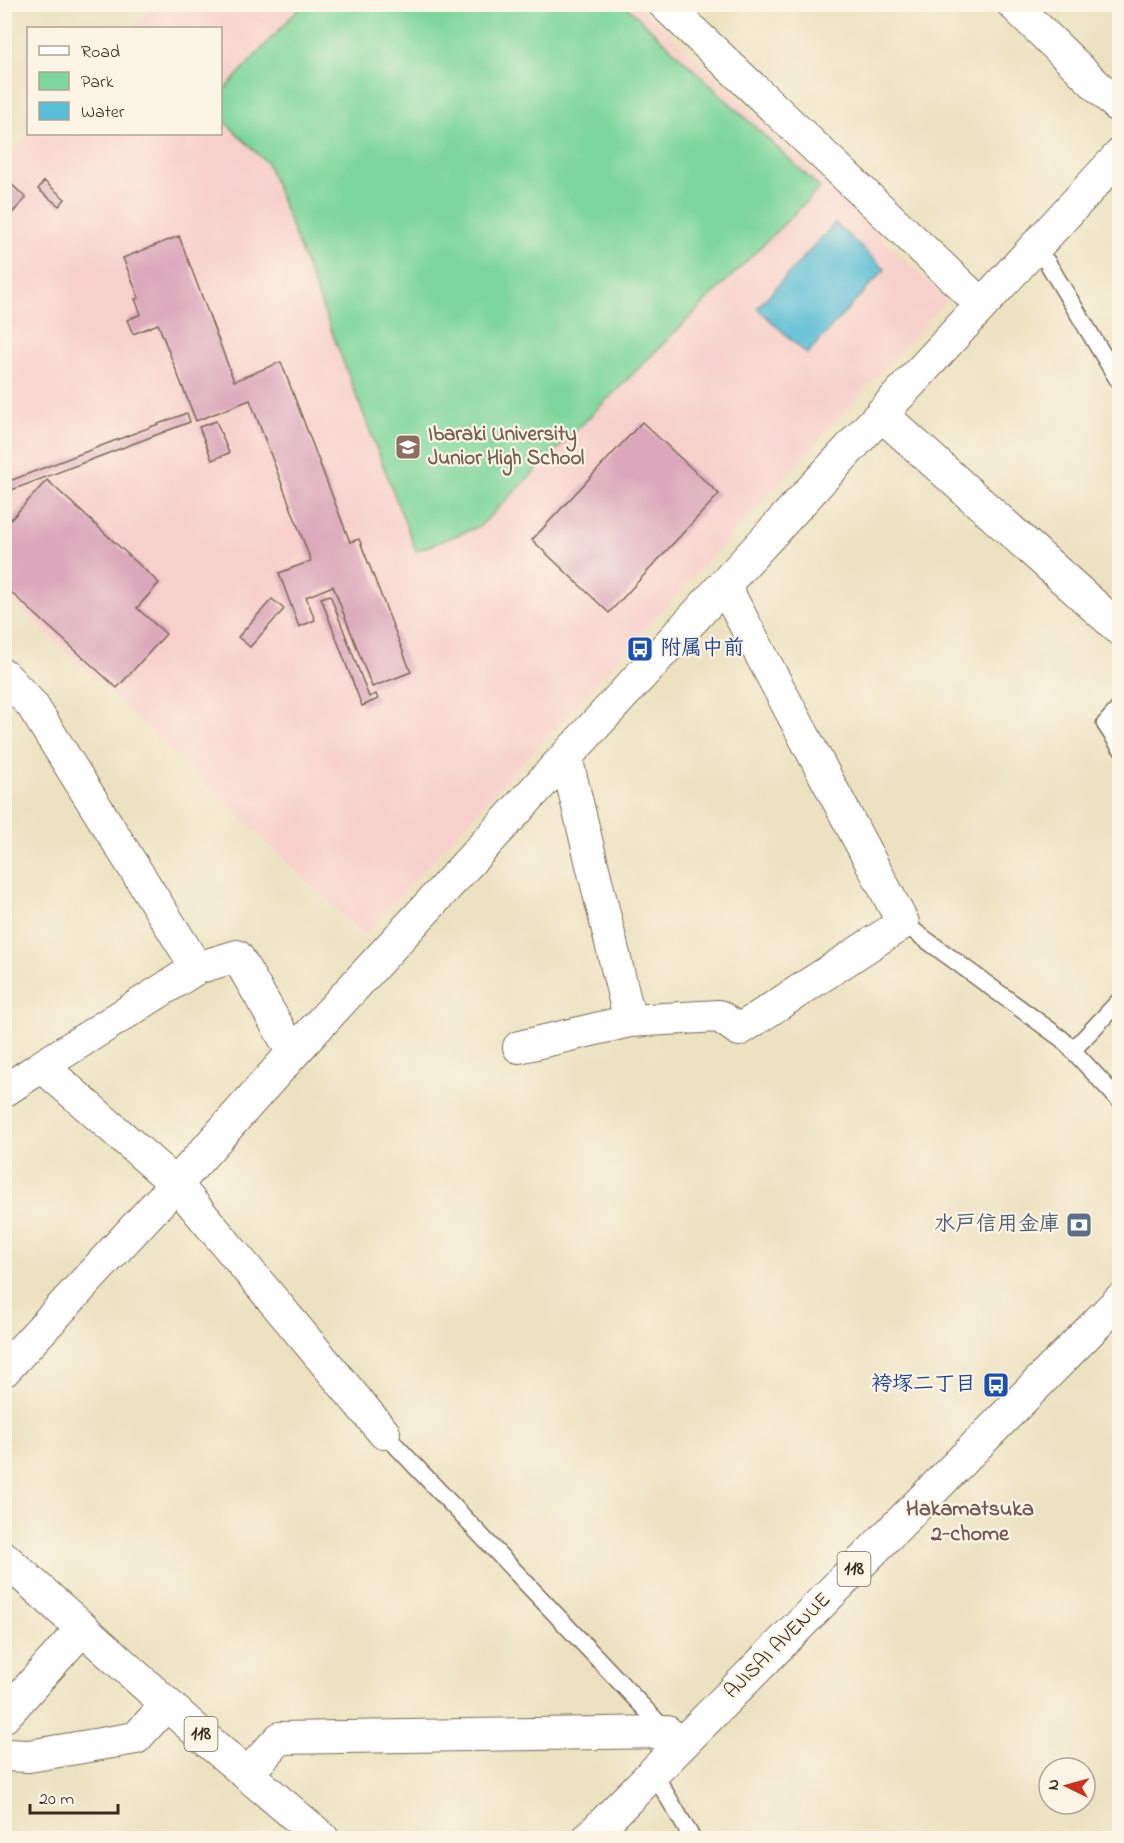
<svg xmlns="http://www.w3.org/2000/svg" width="1124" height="1843" font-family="'Indie Flower','Klee One',sans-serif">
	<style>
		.built { fill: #f7d0cc }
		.green { fill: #7dd69b; stroke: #5c805c; stroke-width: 1.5 }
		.water { fill: #58bdd6; stroke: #4a747a; stroke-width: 1.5 }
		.building { fill: #dba8bb }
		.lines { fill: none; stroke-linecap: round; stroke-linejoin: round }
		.lane-casing { stroke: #796a57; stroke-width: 19 }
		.street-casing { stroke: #796a57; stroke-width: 34 }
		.secondary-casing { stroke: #796a57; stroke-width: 35 }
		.highway-casing { stroke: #796a57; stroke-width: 35 }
		.lane { stroke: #fff; stroke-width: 16 }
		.street { stroke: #fff; stroke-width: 32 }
		.secondary { stroke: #fff; stroke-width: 33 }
		.highway { stroke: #fff; stroke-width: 33 }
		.labels { text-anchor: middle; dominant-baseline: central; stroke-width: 4.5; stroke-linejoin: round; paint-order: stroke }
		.shield { fill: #fcf5e5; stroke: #75675a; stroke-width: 1.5 }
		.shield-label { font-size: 20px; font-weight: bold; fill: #3b2a1e }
		.education-label { font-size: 21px; font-weight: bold; fill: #785e54; stroke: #fcf5e5; text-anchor: start }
		.transit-label { font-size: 21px; font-weight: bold; fill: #164399; stroke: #fcf5e5; text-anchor: start }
		.service-label { font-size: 21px; font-weight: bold; fill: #4e5e75; stroke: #fcf5e5; text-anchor: end }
		.street-label { font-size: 21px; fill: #3b2a1e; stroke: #fcf5e5 }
		.neighbourhood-label { font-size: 22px; font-weight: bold; fill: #735655; stroke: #fcf5e5 }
	</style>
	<rect width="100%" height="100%" fill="#fcf5e5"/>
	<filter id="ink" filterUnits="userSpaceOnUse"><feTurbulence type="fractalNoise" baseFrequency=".0167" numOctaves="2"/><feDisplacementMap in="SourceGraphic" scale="12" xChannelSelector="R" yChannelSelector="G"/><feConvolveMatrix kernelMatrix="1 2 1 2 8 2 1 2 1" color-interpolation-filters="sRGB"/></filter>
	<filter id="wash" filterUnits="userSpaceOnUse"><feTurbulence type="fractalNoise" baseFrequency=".008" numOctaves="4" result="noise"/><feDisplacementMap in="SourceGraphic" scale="24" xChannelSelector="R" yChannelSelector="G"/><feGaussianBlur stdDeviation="1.35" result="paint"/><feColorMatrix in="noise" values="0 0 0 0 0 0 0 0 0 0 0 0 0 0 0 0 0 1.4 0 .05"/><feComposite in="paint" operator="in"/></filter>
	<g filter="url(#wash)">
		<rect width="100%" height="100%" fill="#ece2c1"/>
		<path class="built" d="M154,5H639L947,300L364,935L5,593L4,161L30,134H220V28H131Z"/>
		<path class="green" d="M303,4L625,5L820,188L480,526L416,551L267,163L221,118V93Z"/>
		<path class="water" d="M835,223L885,269L807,354L757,308Z"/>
		<g id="blocks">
			<path class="building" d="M6,179L26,198L4,222V181Z
				M44,181L65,199L59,206L38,189Z
				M179,236L234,381L281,362L350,542L359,539L411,672L372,687L333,586L306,597L315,620L299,627L279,573L311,561L250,400L196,421L158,324L133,334L127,320L141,314L135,299L139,298L123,258Z
				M187,413L190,422L4,493V483Z
				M216,421L229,453L212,460L199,427Z
				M642,422L719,494L609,613L532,540Z
				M47,480L159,583L137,608L166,634L117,688L4,586V527Z
				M330,595L369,697L376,694L378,699L362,706L321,598Z
				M272,599L284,609L250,647L238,637Z"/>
		</g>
	</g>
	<g filter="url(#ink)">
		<use href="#blocks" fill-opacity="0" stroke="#796a57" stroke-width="1.5"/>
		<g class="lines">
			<defs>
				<path id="lane" d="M1034,249L1047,262L1120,383
					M1120,707L1105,724L1120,747
					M903,923L1062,1039L1120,1101
					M1073,1050L1120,1000
					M384,1433L667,1732
					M653,1772L692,1838"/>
				<path id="street" d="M664,4L982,305
					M1013,4L1120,108
					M4,675L32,705L197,968
					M566,757L630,1021
					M519,1047L630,1021L719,1016L739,1030L903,923L724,585
					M42,1066L197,968L237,956L293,1053
					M4,1091L42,1066L176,1184L384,1433
					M4,1755L29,1756L136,1738L167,1704
					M247,1774L280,1738L667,1732L680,1745"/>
				<path id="secondary" d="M881,414L1120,629
					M4,1370L176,1184L293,1053L1120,155
					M4,1716L83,1628"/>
				<path id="highway" d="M4,1558L208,1741L322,1838
					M589,1838L1120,1300"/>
			</defs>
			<use href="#lane" class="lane-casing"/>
			<use href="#street" class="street-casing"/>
			<use href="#secondary" class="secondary-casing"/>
			<use href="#highway" class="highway-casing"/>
			<use href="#lane" class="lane"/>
			<use href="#street" class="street"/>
			<use href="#secondary" class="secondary"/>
			<use href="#highway" class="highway"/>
		</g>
	</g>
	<defs>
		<symbol id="school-square" viewBox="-11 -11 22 22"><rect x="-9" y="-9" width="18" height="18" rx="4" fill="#8d6e63" stroke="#fcf5e5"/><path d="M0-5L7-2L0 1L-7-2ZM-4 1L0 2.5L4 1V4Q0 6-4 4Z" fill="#fff"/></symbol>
		<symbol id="bus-square" viewBox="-11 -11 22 22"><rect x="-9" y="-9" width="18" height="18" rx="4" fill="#1a4fb4" stroke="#fcf5e5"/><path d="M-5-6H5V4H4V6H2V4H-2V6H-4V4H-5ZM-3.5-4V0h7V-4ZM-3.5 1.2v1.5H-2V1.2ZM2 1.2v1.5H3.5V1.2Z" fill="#fff"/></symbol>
		<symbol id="bank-square" viewBox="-11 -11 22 22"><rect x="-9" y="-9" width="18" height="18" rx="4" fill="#5c6f8a" stroke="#fcf5e5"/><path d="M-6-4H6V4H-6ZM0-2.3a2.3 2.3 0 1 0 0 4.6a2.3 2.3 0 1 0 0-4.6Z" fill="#fff"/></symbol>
	</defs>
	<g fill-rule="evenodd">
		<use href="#school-square" x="393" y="432" width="30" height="30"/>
		<use href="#bus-square" x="625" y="634" width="30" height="30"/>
		<use href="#bank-square" x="1064" y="1210" width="30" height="30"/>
		<use href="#bus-square" x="981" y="1370" width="30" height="30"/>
	</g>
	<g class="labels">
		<g class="shield">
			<rect x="837.5" y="1552" width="33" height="34" rx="4.5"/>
			<rect x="184.5" y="1717" width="33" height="34" rx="4.5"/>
		</g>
		<g class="shield-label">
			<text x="854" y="1569">118</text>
			<text x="201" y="1734">118</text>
		</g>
		<g class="education-label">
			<text x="428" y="435">Ibaraki University<tspan x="428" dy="24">Junior High School</tspan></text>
		</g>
		<g class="transit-label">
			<text x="660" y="649">附属中前</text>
			<text x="976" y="1385" text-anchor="end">袴塚二丁目</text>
		</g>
		<g class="service-label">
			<text x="1060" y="1225">水戸信用金庫</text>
		</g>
		<g class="street-label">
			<text transform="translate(778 1646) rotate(-45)">AJISAI AVENUE</text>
		</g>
		<g class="neighbourhood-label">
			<text x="970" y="1510">Hakamatsuka<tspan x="970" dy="25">2-chome</tspan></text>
		</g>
	</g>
	<rect width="1124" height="1843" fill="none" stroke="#fcf5e5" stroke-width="24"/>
	<rect x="27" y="27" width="195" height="108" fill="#fcf5e5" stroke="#afa495" stroke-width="1.5"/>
	<rect x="39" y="46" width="30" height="9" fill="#ffffff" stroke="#afa495" stroke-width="1.5"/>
	<text x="81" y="57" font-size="18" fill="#3b2a1e">Road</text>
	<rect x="39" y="72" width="30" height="18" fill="#7dd69b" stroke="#afa495" stroke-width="1.5"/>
	<text x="81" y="87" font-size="18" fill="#3b2a1e">Park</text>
	<rect x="39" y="102" width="30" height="18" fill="#58bdd6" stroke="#afa495" stroke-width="1.5"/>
	<text x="81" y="117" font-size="18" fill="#3b2a1e">Water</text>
	<g transform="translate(1067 1786) rotate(275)"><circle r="28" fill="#fcf5e5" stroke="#afa495" stroke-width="1.5"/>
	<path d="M0-4.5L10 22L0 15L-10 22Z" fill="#c8321e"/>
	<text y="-9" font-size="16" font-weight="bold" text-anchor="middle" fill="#3b2a1e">N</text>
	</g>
	<path d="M30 1804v9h88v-9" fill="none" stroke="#3b2a1e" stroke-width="3"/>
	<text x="39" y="1804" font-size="18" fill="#3b2a1e" stroke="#fcf5e5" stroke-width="4.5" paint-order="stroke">20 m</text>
</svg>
